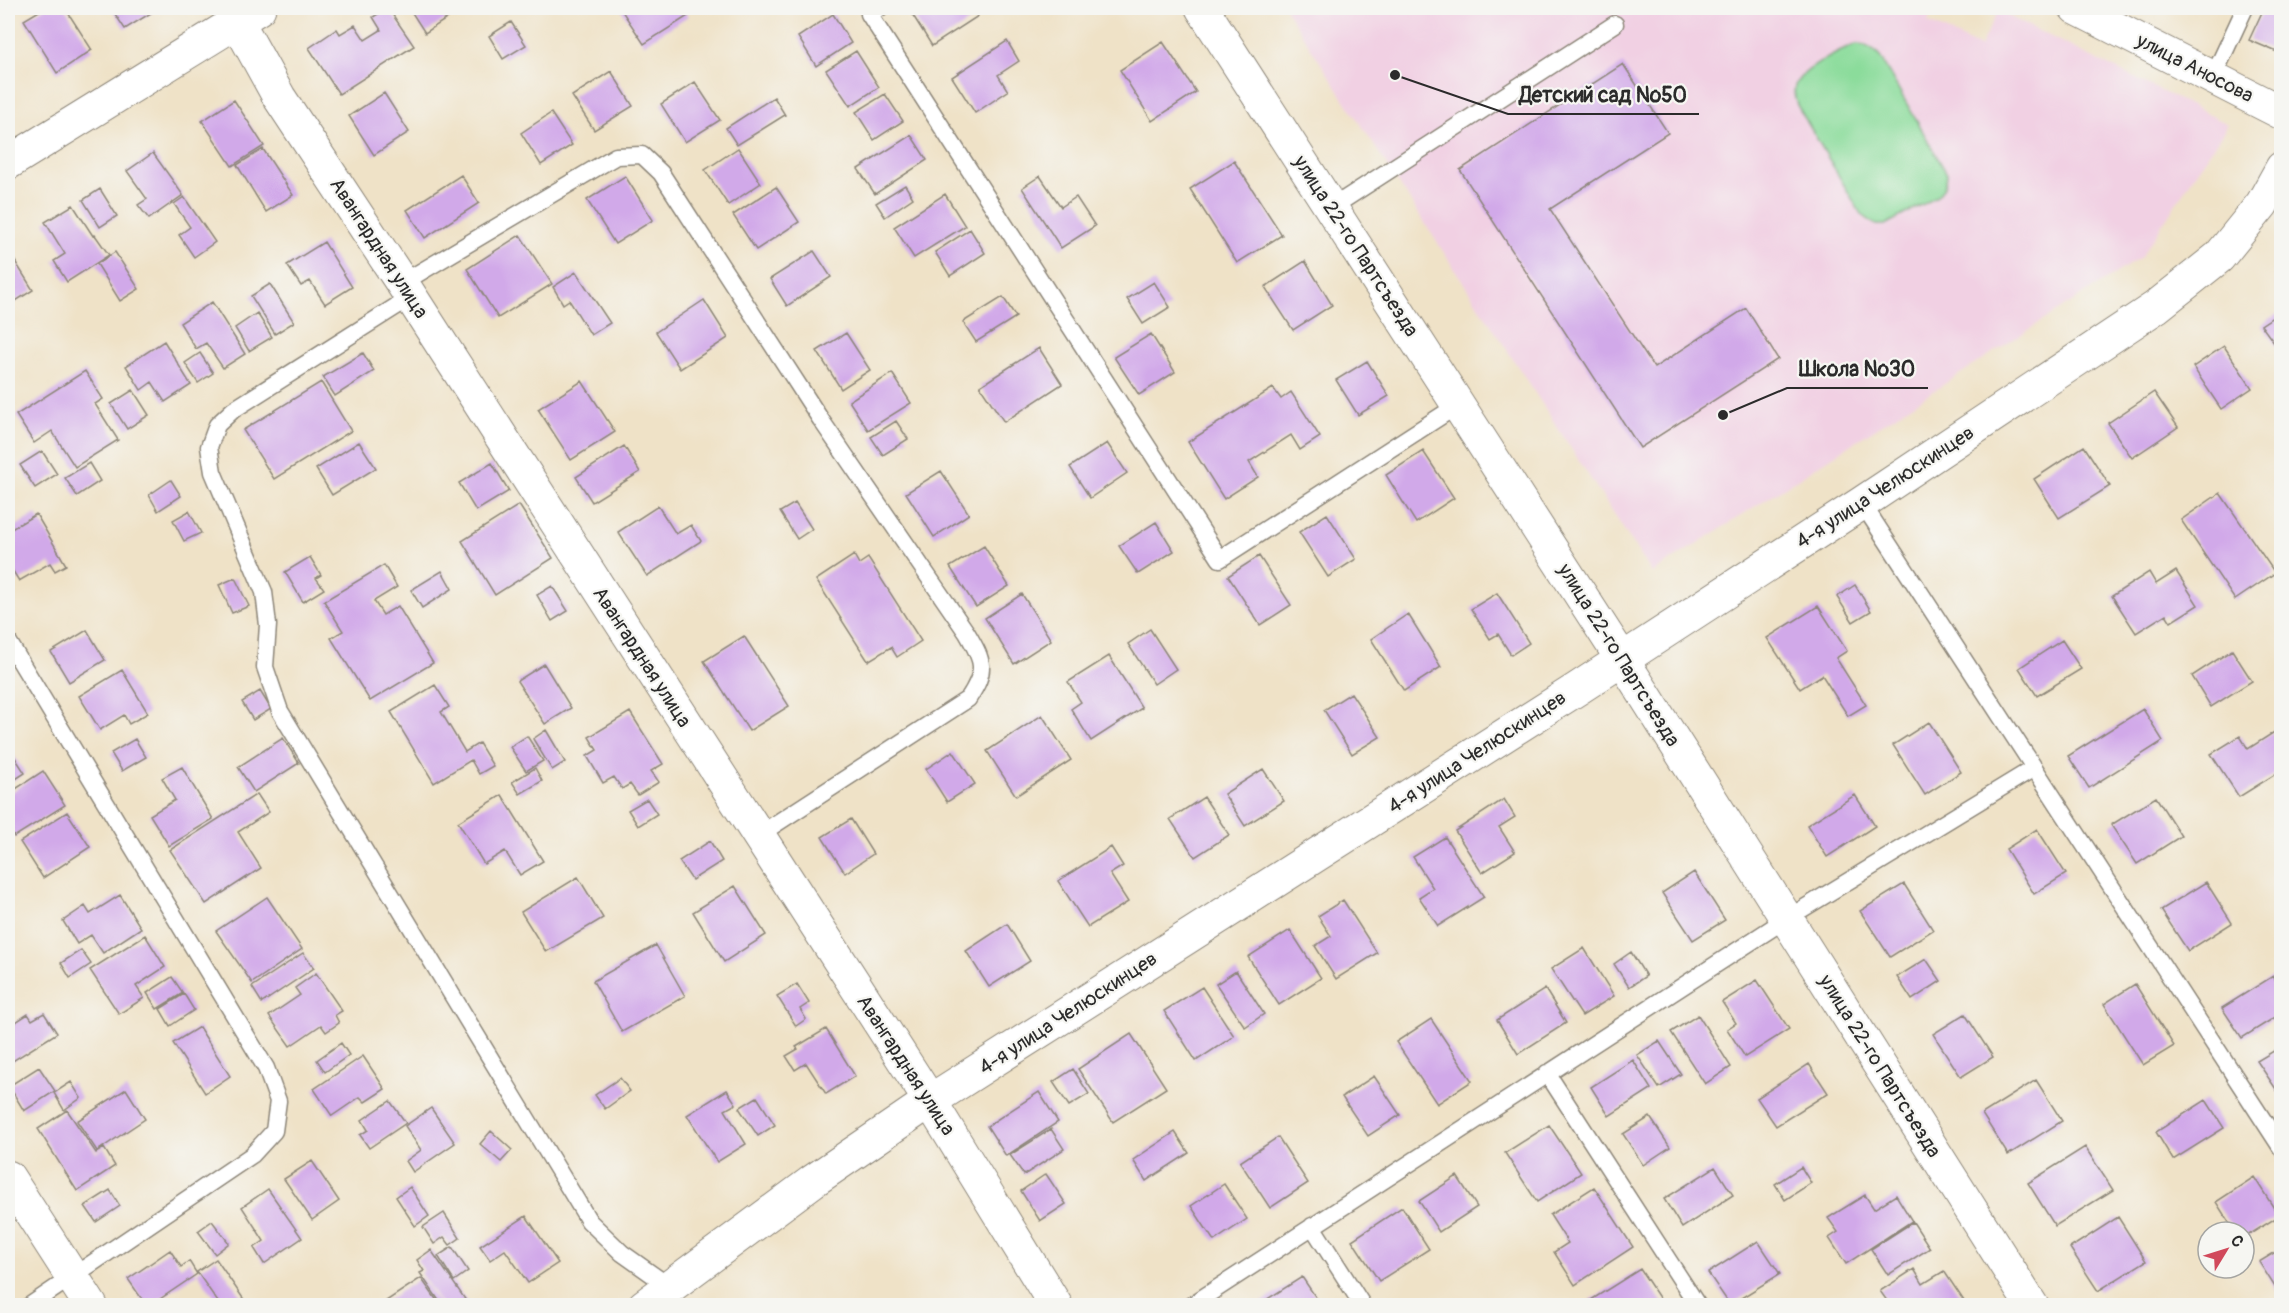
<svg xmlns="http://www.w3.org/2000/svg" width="2289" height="1313" font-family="Pangolin,sans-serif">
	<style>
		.built { fill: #f1d0e3 }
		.green { fill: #8bdc9b; stroke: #5b8463; stroke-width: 1.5 }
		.building { fill: #d1a9e9 }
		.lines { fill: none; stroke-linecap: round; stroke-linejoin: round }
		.service-casing { stroke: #8d8679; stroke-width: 19 }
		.minor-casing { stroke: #8d8679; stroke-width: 35 }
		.tertiary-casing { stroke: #8d8679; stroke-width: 35 }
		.secondary-casing { stroke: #8d8679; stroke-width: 35 }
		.service { stroke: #fff; stroke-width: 16 }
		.minor { stroke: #fff; stroke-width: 33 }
		.tertiary { stroke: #fff; stroke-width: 33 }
		.secondary { stroke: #fff; stroke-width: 33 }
		.labels { text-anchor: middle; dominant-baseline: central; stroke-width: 4.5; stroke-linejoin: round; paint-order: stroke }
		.street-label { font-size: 20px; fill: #2b2b2b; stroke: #f6f6f2 }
		.leader { fill: none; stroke: #2b2b2b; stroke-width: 2 }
		.callout-dot { fill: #2b2b2b; stroke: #f6f6f2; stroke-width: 2 }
		.callout-label { font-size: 21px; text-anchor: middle; font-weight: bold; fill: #2b2b2b; stroke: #f6f6f2; stroke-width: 4.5; stroke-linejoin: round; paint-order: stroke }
	</style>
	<rect width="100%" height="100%" fill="#f6f6f2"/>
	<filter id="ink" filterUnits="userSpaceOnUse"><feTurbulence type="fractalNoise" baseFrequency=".0167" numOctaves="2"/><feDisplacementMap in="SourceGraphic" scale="12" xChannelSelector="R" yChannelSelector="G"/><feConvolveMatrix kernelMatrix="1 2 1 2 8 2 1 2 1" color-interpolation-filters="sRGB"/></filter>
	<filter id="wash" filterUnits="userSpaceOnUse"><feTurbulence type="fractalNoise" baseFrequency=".008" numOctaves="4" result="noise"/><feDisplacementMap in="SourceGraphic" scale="24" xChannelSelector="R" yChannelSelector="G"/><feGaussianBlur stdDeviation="1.35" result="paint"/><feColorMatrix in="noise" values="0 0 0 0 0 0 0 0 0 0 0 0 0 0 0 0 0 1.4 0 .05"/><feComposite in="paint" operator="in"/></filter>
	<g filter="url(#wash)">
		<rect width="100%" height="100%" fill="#efe2c7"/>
		<path class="built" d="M1285,8H1934L1928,22L1980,47L1998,11L2228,124L2141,257L1652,573Z"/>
		<path class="green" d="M1856,45C1867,45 1872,48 1880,57L1947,174C1946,185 1943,191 1935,198L1885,225H1876L1861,214L1797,105C1795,99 1793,93 1795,86C1800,70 1841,50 1856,45Z"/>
		<g id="blocks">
			<path class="building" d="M44,8H65L92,50L57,73L24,20Z
				M111,8H159L125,29Z
				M388,8L414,46L339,94L309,48L337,29L340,34L355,25L365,40L381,30L373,17Z
				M409,8H459L460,10L425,33Z
				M620,8H682L688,16L644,44Z
				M911,8H973L978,16L932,46L909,9Z
				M2264,8H2282V42L2277,52L2249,40Z
				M833,14L851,43L816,66L798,37Z
				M511,22L526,45L503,59L489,36Z
				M1007,41L1019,61L998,75L1008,91L975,113L952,77Z
				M1163,42L1196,92L1152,121L1120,70Z
				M856,51L879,87L850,106L826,70Z
				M1623,64L1668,133L1550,209L1654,368L1746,308L1778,359L1640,448L1460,170Z
				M611,71L633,106L594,130L572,96Z
				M695,82L720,120L685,142L661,104Z
				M384,93L409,132L374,155L349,116Z
				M885,94L903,121L874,140L856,112Z
				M774,97L785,115L737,145L726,128Z
				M234,100L264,146L232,166L202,121Z
				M551,113L572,145L541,165L521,133Z
				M911,135L927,160L875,194L858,169Z
				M738,148L761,183L728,205L705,170Z
				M263,149L293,195L266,212L237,165Z
				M153,153L183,195L149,219L138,205L147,199L127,171Z
				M1234,161L1282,235L1237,263L1190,189Z
				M461,175L479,203L425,238L407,210Z
				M625,176L653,220L615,244L587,200Z
				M1040,176L1061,207L1076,197L1095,226L1061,248L1022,188Z
				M905,185L913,198L885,217L876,203Z
				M776,187L799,222L756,250L733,215Z
				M100,189L117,216L100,227L83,200Z
				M945,194L965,226L914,258L894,227Z
				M184,197L215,242L194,257L179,235L190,227L174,204Z
				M73,205L93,236L95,235L109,255L67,282L54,261L65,254L45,222Z
				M970,229L985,253L950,276L935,252Z
				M520,235L552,284L498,318L467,269Z
				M324,242L352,287L325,304L310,281L301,286L287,265Z
				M8,250L33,290L8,306Z
				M814,251L831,277L787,306L770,279Z
				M115,252L139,289L120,301L97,264Z
				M1305,261L1332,305L1293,330L1265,287Z
				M576,272L610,323L591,335L569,300L563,304L553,287Z
				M1154,282L1170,307L1143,324L1127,299Z
				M270,284L294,322L275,334L251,296Z
				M1003,297L1016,317L976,342L963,322Z
				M704,300L728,338L680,369L656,332Z
				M212,302L245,354L223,368L206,343L196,349L180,323Z
				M2282,311V354L2261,325Z
				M257,313L272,337L249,351L235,328Z
				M846,333L870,370L841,389L817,351Z
				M1151,334L1175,372L1139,395L1114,357Z
				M164,341L191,385L165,402L152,382L141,390L126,366Z
				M2224,346L2252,388L2221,409L2193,367Z
				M1039,348L1062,384L1004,422L980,386Z
				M200,353L213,373L198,383L185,363Z
				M363,353L374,371L335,396L323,377Z
				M1367,361L1389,396L1358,415L1336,380Z
				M85,371L103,399L95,404L118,440L75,467L52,431L34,443L16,415Z
				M892,373L911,403L868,430L849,401Z
				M582,381L615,432L571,460L538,409Z
				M321,382L351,431L274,479L243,430Z
				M1273,388L1281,399L1291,392L1320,437L1300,450L1291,435L1249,462L1258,477L1224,499L1188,442Z
				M133,390L149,415L127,429L111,404Z
				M2154,392L2178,427L2132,458L2108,423Z
				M896,421L908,439L883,455L871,437Z
				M359,442L376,468L332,495L316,469Z
				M1107,443L1127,473L1090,498L1070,467Z
				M624,446L640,472L592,502L576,477Z
				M2084,446L2110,486L2059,518L2034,479Z
				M42,451L57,474L35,488L20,465Z
				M1423,451L1454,498L1416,523L1386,475Z
				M89,463L100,481L77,496L65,478Z
				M492,463L509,491L476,511L459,483Z
				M941,471L969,514L934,537L906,493Z
				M171,480L181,496L158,511L149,495Z
				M2220,493L2275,573L2235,600L2181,520Z
				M795,503L812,529L797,539L780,512Z
				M519,505L553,558L495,595L462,541Z
				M658,506L676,534L691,525L701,541L647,576L618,532Z
				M189,511L201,533L184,541L173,520Z
				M36,514L66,565L55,571L50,563L19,581L8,563V531Z
				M1327,514L1356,559L1328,577L1299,532Z
				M1156,522L1174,551L1138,574L1119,546Z
				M984,546L1009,586L976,607L950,567Z
				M854,555L859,564L868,558L921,641L897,657L891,647L868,661L816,580Z
				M1259,556L1291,605L1260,625L1228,576Z
				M310,557L321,575L316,578L324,589L303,602L285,572Z
				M384,565L397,587L374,601L383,615L398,606L433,663L370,701L331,638L343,631L324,601Z
				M442,571L452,589L422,608L411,590Z
				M2176,571L2198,605L2171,622L2166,614L2136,633L2112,596L2149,572L2156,584Z
				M235,578L249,606L232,613L219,585Z
				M1855,585L1871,611L1853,622L1837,597Z
				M552,586L568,611L552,621L537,595Z
				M1497,593L1529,643L1511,655L1498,634L1490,639L1471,609Z
				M1022,594L1051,640L1014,664L985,618Z
				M1818,606L1847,651L1836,658L1866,705L1848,716L1822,675L1800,689L1767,638Z
				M1408,614L1441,667L1404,691L1371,639Z
				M1150,629L1176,669L1154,684L1128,644Z
				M87,630L105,660L69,682L51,652Z
				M744,636L789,706L749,731L704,661Z
				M2062,640L2081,669L2037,696L2019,668Z
				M2232,650L2252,681L2211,707L2192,676Z
				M1109,656L1142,708L1091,741L1071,709L1081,702L1068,682Z
				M544,664L571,708L545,724L517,681Z
				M122,670L148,713L129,724L124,715L100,730L79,696Z
				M435,685L449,707L441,712L465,752L479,743L493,766L479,774L471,760L434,783L391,712Z
				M260,691L271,709L253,720L242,702Z
				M1351,693L1380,737L1352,754L1324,710Z
				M2143,709L2163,741L2089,788L2068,756Z
				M630,712L663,764L651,771L659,782L638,795L630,784L622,789L614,777L603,783L587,756L597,750L589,737Z
				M1042,715L1071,760L1016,796L987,751Z
				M1929,722L1961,772L1925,795L1893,745Z
				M2279,729L2282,733V770L2239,797L2211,754L2240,736L2248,749Z
				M546,730L565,762L552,770L533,739Z
				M527,736L543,761L526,771L510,747Z
				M283,738L299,763L254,792L238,767Z
				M135,739L146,757L122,771L111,753Z
				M953,751L975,784L947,802L926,769Z
				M14,756L25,773L8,784V761Z
				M182,767L213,819L169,846L150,815L175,800L162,778Z
				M535,768L542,781L520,794L512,782Z
				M1263,769L1284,801L1245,826L1224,794Z
				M43,771L65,805L14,837L8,827V794Z
				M257,794L269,812L238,832L261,868L206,904L170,850Z
				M502,795L543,861L520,875L505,851L484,864L458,822Z
				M1855,795L1875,826L1827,857L1807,825Z
				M1204,797L1229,835L1195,857L1170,819Z
				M2156,797L2181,836L2137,864L2111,825Z
				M647,799L657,814L638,826L628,810Z
				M1504,799L1515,817L1499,827L1515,852L1482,873L1455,831Z
				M67,812L90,847L43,878L20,842Z
				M851,819L873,854L845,873L822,837Z
				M2037,829L2066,874L2034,894L2006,849Z
				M1445,837L1484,897L1438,926L1419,897L1433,888L1413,857Z
				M710,841L722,861L692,880L679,861Z
				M1111,847L1123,866L1110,874L1128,902L1088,927L1058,881Z
				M1694,872L1725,920L1693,940L1662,893Z
				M578,877L603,918L546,952L521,912Z
				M2206,882L2232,923L2188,951L2161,910Z
				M1904,884L1933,930L1890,957L1860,911Z
				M735,886L766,935L724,962L693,912Z
				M120,895L141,928L103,953L91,935L77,944L63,921L85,906L90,914Z
				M267,897L302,949L252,983L216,931Z
				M1343,900L1377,953L1336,979L1315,946L1331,936L1318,916Z
				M1007,924L1030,961L989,987L966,951Z
				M1290,930L1321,978L1279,1005L1248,957Z
				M145,935L165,967L136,986L144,998L119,1014L90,970Z
				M656,945L685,996L622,1032L593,981Z
				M1584,948L1614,996L1582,1016L1551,969Z
				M81,950L91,964L70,978L61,963Z
				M1631,952L1646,976L1629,987L1614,964Z
				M303,953L314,968L262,1003L252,987Z
				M1926,959L1941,981L1912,1000L1897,977Z
				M1236,971L1264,1014L1245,1027L1216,984Z
				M316,973L342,1011L335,1015L339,1023L326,1032L321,1025L290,1046L269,1016L300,995L295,988Z
				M2273,976L2282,989V1013L2242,1038L2222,1008Z
				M172,977L183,993L157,1009L147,993Z
				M1757,980L1789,1029L1745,1057L1727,1029L1736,1023L1722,1002Z
				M797,984L809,1003L800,1009L806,1019L796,1026L777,996Z
				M2135,984L2174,1046L2143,1065L2104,1004Z
				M1202,987L1234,1036L1196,1061L1164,1011Z
				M1545,989L1566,1023L1518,1054L1497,1020Z
				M184,994L194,1010L170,1026L160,1009Z
				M44,1013L57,1033L8,1064V1027L28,1014L32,1020Z
				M1965,1014L1993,1057L1961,1077L1933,1034Z
				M1698,1015L1731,1067L1705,1084L1671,1032Z
				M1431,1019L1472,1081L1437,1104L1396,1042Z
				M199,1027L230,1076L205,1093L173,1043Z
				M826,1029L855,1076L826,1094L806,1063L795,1070L786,1056L798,1049L796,1047Z
				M1131,1034L1166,1088L1113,1122L1078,1069Z
				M1659,1041L1681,1074L1659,1088L1637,1055Z
				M341,1043L349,1055L325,1072L317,1060Z
				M2282,1046V1090L2278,1092L2257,1061Z
				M363,1056L385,1089L365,1102L360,1097L332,1116L314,1089Z
				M1633,1060L1651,1089L1609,1116L1591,1087Z
				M1809,1064L1828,1093L1776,1126L1757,1098Z
				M39,1067L55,1091L24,1111L9,1086Z
				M1073,1069L1089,1094L1069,1106L1053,1082Z
				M1374,1076L1400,1115L1368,1136L1342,1097Z
				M620,1078L630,1091L605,1109L595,1095Z
				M2036,1080L2062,1121L2008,1155L1982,1114Z
				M71,1082L81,1098L64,1110L54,1093Z
				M126,1089L145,1119L97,1151L77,1121Z
				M727,1090L736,1104L725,1110L746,1144L717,1162L687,1115Z
				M1039,1092L1058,1122L1006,1156L987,1126Z
				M757,1097L775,1125L758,1136L739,1108Z
				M2206,1100L2224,1128L2173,1160L2156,1132Z
				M390,1101L406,1123L369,1148L360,1135L368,1130L362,1120Z
				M431,1108L455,1143L413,1172L406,1161L421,1150L405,1126Z
				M67,1110L96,1153L104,1148L115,1166L77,1191L38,1129Z
				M1650,1117L1670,1147L1643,1165L1623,1134Z
				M1549,1125L1581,1173L1537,1202L1505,1153Z
				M1051,1129L1064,1149L1024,1175L1010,1155Z
				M491,1131L512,1150L501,1162L480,1144Z
				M1175,1132L1189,1153L1146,1181L1133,1160Z
				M1278,1137L1308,1183L1270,1208L1240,1162Z
				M2085,1147L2113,1190L2055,1226L2028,1183Z
				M312,1161L339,1201L312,1220L284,1179Z
				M1715,1167L1733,1195L1682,1228L1664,1199Z
				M1801,1167L1811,1183L1785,1200L1775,1184Z
				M1046,1174L1066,1204L1040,1221L1021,1191Z
				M1457,1176L1477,1207L1439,1232L1419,1201Z
				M2254,1177L2279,1216L2244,1238V1232H2235L2216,1202Z
				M1224,1184L1247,1219L1214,1241L1191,1206Z
				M410,1187L429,1216L415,1226L396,1197Z
				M1594,1187L1633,1247L1575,1285L1554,1252L1568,1243L1550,1215Z
				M268,1189L302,1238L264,1264L254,1248L264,1241L242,1207Z
				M110,1190L120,1206L96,1222L85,1206Z
				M1865,1195L1874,1209L1896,1195L1912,1221L1846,1264L1829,1238L1838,1232L1828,1218Z
				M1402,1207L1429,1249L1379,1281L1352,1240Z
				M444,1213L460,1238L450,1245L444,1237L434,1244L423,1227Z
				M526,1216L558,1263L528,1283L505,1250L490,1260L480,1246Z
				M2118,1217L2146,1261L2098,1291L2070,1248Z
				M212,1221L229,1243L215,1254L198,1231Z
				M1913,1222L1930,1248L1888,1275L1871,1249Z
				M1758,1241L1780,1274L1730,1305L1708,1273Z
				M452,1247L468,1271L454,1281L438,1256Z
				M2282,1248V1298L2259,1262Z
				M170,1250L181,1267L189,1261L197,1274L151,1305H146L128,1279Z
				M431,1250L469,1305H442L420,1273L424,1271L417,1260Z
				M216,1259L247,1304L245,1305H220L197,1272Z
				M1640,1269L1664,1305H1583Z
				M1914,1269L1923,1284L1944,1271L1964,1301L1958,1305H1890L1880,1291Z
				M1302,1277L1321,1305H1258Z
				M421,1278L440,1305H380Z"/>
		</g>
	</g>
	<g filter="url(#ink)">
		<use href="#blocks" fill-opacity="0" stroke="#8d8679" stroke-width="1.5"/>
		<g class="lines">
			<defs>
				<path id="service" d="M880,8L869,14L1220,559L1458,405
					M2213,77L2245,8
					M1331,208L1615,24
					M402,283L616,156L642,155L661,173L821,420L967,633C984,662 987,670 968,699L757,836
					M411,297L233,410L217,425L209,447L213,472L264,592L268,625L265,667L280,711L589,1221L622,1253L670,1287
					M1862,503L2282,1149
					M8,641L266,1068L278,1101L274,1131L252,1155L29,1306
					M1547,1073L1698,1306
					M1312,1226L1363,1306
					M1190,1306L1786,919L2034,768"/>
				<path id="minor" d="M230,8L279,97L402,283L930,1101L1056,1306
					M2076,8L2282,113
					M8,163L259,8
					M8,1177L91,1306"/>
				<path id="tertiary" d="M1202,8L1622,659"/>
				<path id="secondary" d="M1622,659L2032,1306
					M644,1306L813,1181L930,1101L1577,689L1862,503L2156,307L2219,257L2262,204L2282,168"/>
			</defs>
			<use href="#service" class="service-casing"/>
			<use href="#minor" class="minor-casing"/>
			<use href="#tertiary" class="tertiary-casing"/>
			<use href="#secondary" class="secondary-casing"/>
			<use href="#service" class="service"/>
			<use href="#minor" class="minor"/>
			<use href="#tertiary" class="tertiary"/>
			<use href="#secondary" class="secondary"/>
		</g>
	</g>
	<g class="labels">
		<g class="street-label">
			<text transform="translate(2195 68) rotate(27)">улица Аносова</text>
			<text transform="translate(1356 246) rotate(57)">улица 22-го Партсъезда</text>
			<text transform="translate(379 248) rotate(57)">Авангардная улица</text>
			<text transform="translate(1885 487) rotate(-33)">4-я улица Челюскинцев</text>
			<text transform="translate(1619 655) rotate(58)">улица 22-го Партсъезда</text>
			<text transform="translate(642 657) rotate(57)">Авангардная улица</text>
			<text transform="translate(1477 752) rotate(-33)">4-я улица Челюскинцев</text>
			<text transform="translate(1068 1013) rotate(-33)">4-я улица Челюскинцев</text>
			<text transform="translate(906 1065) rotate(57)">Авангардная улица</text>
			<text transform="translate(1880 1066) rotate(58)">улица 22-го Партсъезда</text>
		</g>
	</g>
	<path class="leader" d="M1395 75L1508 114H1699M1723 415L1787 388H1928"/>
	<g class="callout-dot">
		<circle cx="1395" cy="75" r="6"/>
		<circle cx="1723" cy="415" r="6"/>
	</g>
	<g class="callout-label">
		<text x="1603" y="102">Детский сад №50</text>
		<text x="1857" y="376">Школа №30</text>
	</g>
	<rect width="2289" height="1313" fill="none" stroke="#f6f6f2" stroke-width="30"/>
	<g transform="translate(2226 1250) rotate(52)"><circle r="28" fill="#f6f6f2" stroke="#a5a5a2" stroke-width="1.5"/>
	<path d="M0-4.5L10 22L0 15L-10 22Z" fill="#d1495b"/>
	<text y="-9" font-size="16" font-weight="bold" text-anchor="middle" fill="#2b2b2b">С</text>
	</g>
</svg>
